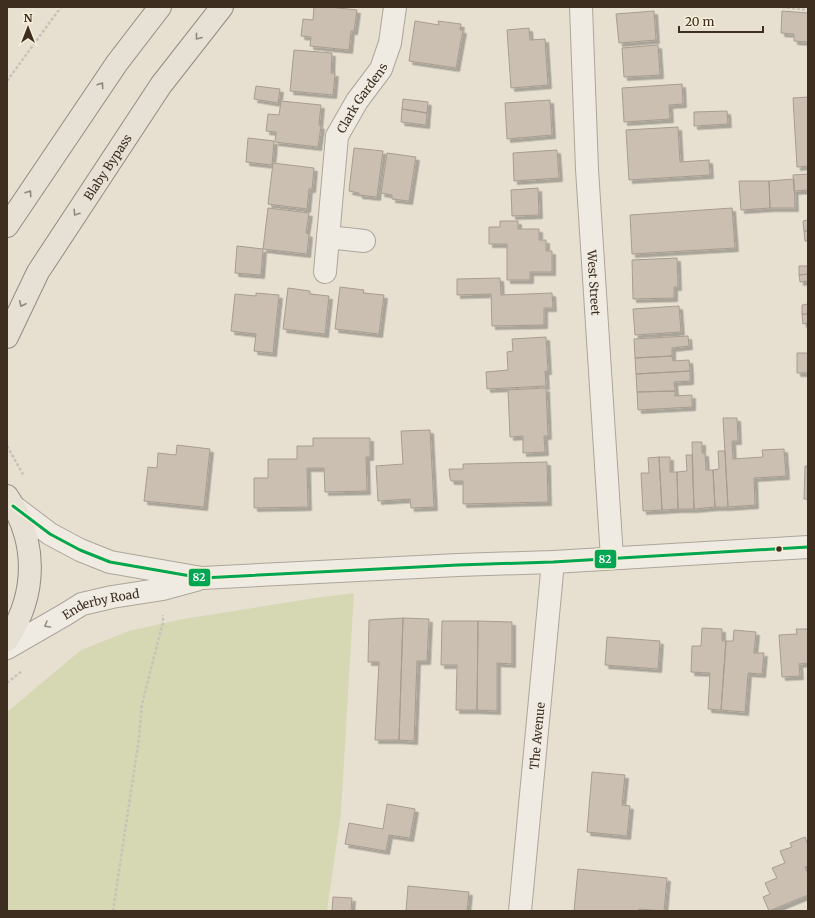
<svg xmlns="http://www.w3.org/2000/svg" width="815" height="918" font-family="Merriweather,serif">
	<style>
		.green { fill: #d6d7b3 }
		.building { fill: #cbbfb2; stroke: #a89c90; filter: url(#shadow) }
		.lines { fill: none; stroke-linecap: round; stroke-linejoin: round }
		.minor-casing { stroke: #ada599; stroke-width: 24 }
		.primary-casing { stroke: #928b80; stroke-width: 24 }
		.path { stroke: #c8c2b9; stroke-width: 2.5; stroke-dasharray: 3 2; stroke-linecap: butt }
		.minor { stroke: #efebe3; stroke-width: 22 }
		.primary { stroke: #e6e1d4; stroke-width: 22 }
		.bus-1-casing { stroke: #f7eed8; stroke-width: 6 }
		.bus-1 { stroke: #00a651; stroke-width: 3 }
		.oneway { stroke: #92887a }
		.oneway2 { stroke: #968c82 }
		.bus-dot { fill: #3d2e20; stroke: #f7eed8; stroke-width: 1.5 }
		.labels { text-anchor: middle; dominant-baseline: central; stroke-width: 3; stroke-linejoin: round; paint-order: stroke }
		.street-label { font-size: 12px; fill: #3d2e20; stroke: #f7eed8 }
		.line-badge { stroke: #f7eed8; stroke-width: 1.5 }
		.badge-label { font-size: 11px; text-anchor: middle; font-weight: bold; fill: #fff }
	</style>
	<defs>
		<filter id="shadow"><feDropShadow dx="3.5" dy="3.5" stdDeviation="0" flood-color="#0004"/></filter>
	</defs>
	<rect width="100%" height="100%" fill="#e7e0d1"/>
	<path class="green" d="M354,593L341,813L327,911H7V712L81,650L129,631L183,619L315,598Z"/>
	<path class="building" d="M314,7H329L357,10L354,31H351L349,50L310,46L311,37L301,36L303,19L313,20Z
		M654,11L656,40L619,43L616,14Z
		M782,11L808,13V42L794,41V34L781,33Z
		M415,21L439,25L438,21L461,24L460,30H463L456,68L409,61Z
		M529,28L530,40L545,39L548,85L511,88L507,30Z
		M658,45L660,75L624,77L622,48Z
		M294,50L332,53L331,73H335L333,95L290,91Z
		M682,84L683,104L669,105L670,119L624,122L622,88Z
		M256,86L280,89L278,103L254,99Z
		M808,97V166L797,167L793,98Z
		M403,99L428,102L427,113L402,109Z
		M550,100L552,135L507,139L505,103Z
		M281,101L321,105L319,125L321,126L318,147L275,142L276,132L266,131L268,114L279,115Z
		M402,109L427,113L426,125L401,122Z
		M727,111L728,124L694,126V112Z
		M678,127L680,162L709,160L710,175L629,180L626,130Z
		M248,138L274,141L272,165L246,162Z
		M354,148L383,151L377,197L359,195V193L349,191Z
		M557,150L559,178L514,181L513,153Z
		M387,153L416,157L409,201L392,199V195L381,193Z
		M273,163L314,168L312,189H309L307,209L268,204Z
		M808,174V190L794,191L793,175Z
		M794,179L795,208H770L769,181Z
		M739,181H769L770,208L741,210Z
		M538,188L539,215L512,216L511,190Z
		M268,208L309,213L306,233L309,234L307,254L263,249Z
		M732,208L735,248L632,254L630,215Z
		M808,220V231H804L803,221Z
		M500,221H518V229H539V240H546V251H552V272H530V280H507V244H489V227H500Z
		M804,231H808V241H805Z
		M237,246L263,249L261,275L235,273Z
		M677,258L678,287H674V298L633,299L632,260Z
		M799,266H808V274L799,275Z
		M808,274V281L800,282L799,275Z
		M500,278L501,295L552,293L553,308H544V325L492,326L491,294L457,295V279Z
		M340,287L364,290L363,293L384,295L379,334L335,329Z
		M288,288L310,291V294L329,296L325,334L283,329Z
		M256,293L279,295L273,353L254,351L256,334L231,331L235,294L256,296Z
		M808,304V314H802V305Z
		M679,306L681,332L635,335L633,309Z
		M802,314H808V323L803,324Z
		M688,336L689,346L672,348V356L635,358L634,339Z
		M546,337L548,371H545L546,386L487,389L486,372L508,370L507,352L513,351L512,339Z
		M797,353H808V373H797Z
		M672,356L673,361L689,360L690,371L636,374L635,358Z
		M690,371V381L674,382L675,391L637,392L636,374Z
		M546,388L548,436H544L545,452L523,453V436L510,437L508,390Z
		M675,391V396L692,395V407L638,410L637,392Z
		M723,418H737L738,441H732L733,459L763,457L762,450L784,449L786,476L754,478L755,505L728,507Z
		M430,430L434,507L411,508L410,499L378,501L376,466L403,464L401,431Z
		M313,438H370V457H366L367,491L325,492L324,468H307L308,507L254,508V478H268V459H297V446H313Z
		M692,442H702V453H705L706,470H713L715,507L694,509Z
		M177,445L210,449L204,507L144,501L148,467L157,468L158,453L176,455Z
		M718,451H725L728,507H715L713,470L719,469Z
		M686,455H692L694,509H678L677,472L687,471Z
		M659,457L662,510L643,511L641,473H649L648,458Z
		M659,457H670V472H677L678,509L662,510Z
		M547,462L548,502L463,504V481H451L450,478L449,469H463V464Z
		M805,466H808V499H804Z
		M403,618L399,740H375L379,662H368L369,620Z
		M403,618L429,619L427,661H417L414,741L399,740Z
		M442,621H478L477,710H456L457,665H441Z
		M478,621L512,622V664L497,663V711L477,710Z
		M702,628L722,629V641H726L721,710L708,709L710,673L691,672L692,646H701Z
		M796,629H808V663L799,664L800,676L782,677L779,635L797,634Z
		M734,630L756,632L754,653H764L762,674L748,673L745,712L721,710L726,641H733Z
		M607,637L660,641L658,669L605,665Z
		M592,772L625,775L622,805L630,806L627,836L587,832Z
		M387,804L415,809L410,838L389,835L386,851L345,844L349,823L383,829Z
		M805,837L808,845V866L805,867L808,874V895L769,911L763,897L770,894L765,883L777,878L772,868L785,863L780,851L792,847L790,843Z
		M578,869L667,878L664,911L639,909L638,911H574Z
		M408,886L469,892L467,911H406Z
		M333,897L352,898L351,911H332Z"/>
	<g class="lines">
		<defs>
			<g id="minor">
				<path id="s1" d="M581,7L587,169L612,558"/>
				<path d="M328,237L364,241"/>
				<path id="s2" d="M325,272L337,136L357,101L381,69L390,43L395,7"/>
				<path d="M13,506L50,534L80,550L110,562L202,578L458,565L553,562L808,547"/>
				<path id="s3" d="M7,648L66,614L82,604L112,597L163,589L196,580"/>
				<path id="s4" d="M520,911L553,562"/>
			</g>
			<g id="primary">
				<path d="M7,226L117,63L160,7"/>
				<path id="s5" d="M7,337L38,272L161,85L222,7"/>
				<path d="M7,496C38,541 37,595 7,640"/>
			</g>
		</defs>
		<use href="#minor" class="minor-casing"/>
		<use href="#primary" class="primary-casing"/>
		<path class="path" d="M782,7L808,10
			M7,81L61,7
			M7,446L24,476
			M7,683L22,671
			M113,911L139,738L142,704L163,622V615"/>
		<use href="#minor" class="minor"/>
		<use href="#primary" class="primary"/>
		<defs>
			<path id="bus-1" d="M13,506L50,534L80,550L110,562L202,578L458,565L553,562L808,547"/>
		</defs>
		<use href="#bus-1" class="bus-1-casing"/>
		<use href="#bus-1" class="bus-1"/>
	</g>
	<defs><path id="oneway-chevron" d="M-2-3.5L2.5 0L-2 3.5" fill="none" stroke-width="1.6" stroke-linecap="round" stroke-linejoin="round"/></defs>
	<g class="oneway">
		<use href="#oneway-chevron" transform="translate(198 37) rotate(128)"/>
		<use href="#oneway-chevron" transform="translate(101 85) rotate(-56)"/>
		<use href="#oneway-chevron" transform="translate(29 193) rotate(-56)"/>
		<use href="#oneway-chevron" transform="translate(76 213) rotate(123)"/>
		<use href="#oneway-chevron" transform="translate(22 304) rotate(115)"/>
	</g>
	<use class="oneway2" href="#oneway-chevron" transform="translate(47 625) rotate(150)"/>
	<circle class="bus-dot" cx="779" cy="549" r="3.5"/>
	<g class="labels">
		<g class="street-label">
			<text stroke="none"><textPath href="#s2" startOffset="182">Clark Gardens</textPath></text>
			<text stroke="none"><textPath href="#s5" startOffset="198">Blaby Bypass</textPath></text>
			<text stroke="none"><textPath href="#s1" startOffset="276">West Street</textPath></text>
			<text stroke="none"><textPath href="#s3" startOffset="105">Enderby Road</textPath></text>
			<text stroke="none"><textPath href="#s4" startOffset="176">The Avenue</textPath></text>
		</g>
	</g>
	<g class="line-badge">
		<rect x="594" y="549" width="23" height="20" rx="4" fill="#00a651"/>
		<rect x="188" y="568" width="23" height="19" rx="4" fill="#00a651"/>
	</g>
	<g class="badge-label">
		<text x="605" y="563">82</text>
		<text x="199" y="581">82</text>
	</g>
	<rect width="815" height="918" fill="none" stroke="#3d2e20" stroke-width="16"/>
	<g transform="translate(28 28)" stroke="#f7eed8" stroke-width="3" paint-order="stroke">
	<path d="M0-3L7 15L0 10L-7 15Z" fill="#3d2e20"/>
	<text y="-6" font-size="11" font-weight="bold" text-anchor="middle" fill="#3d2e20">N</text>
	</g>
	<path d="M679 26v6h84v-6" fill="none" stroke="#3d2e20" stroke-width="2"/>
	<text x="685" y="26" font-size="12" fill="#3d2e20" stroke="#f7eed8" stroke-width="3" paint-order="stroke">20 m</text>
</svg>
